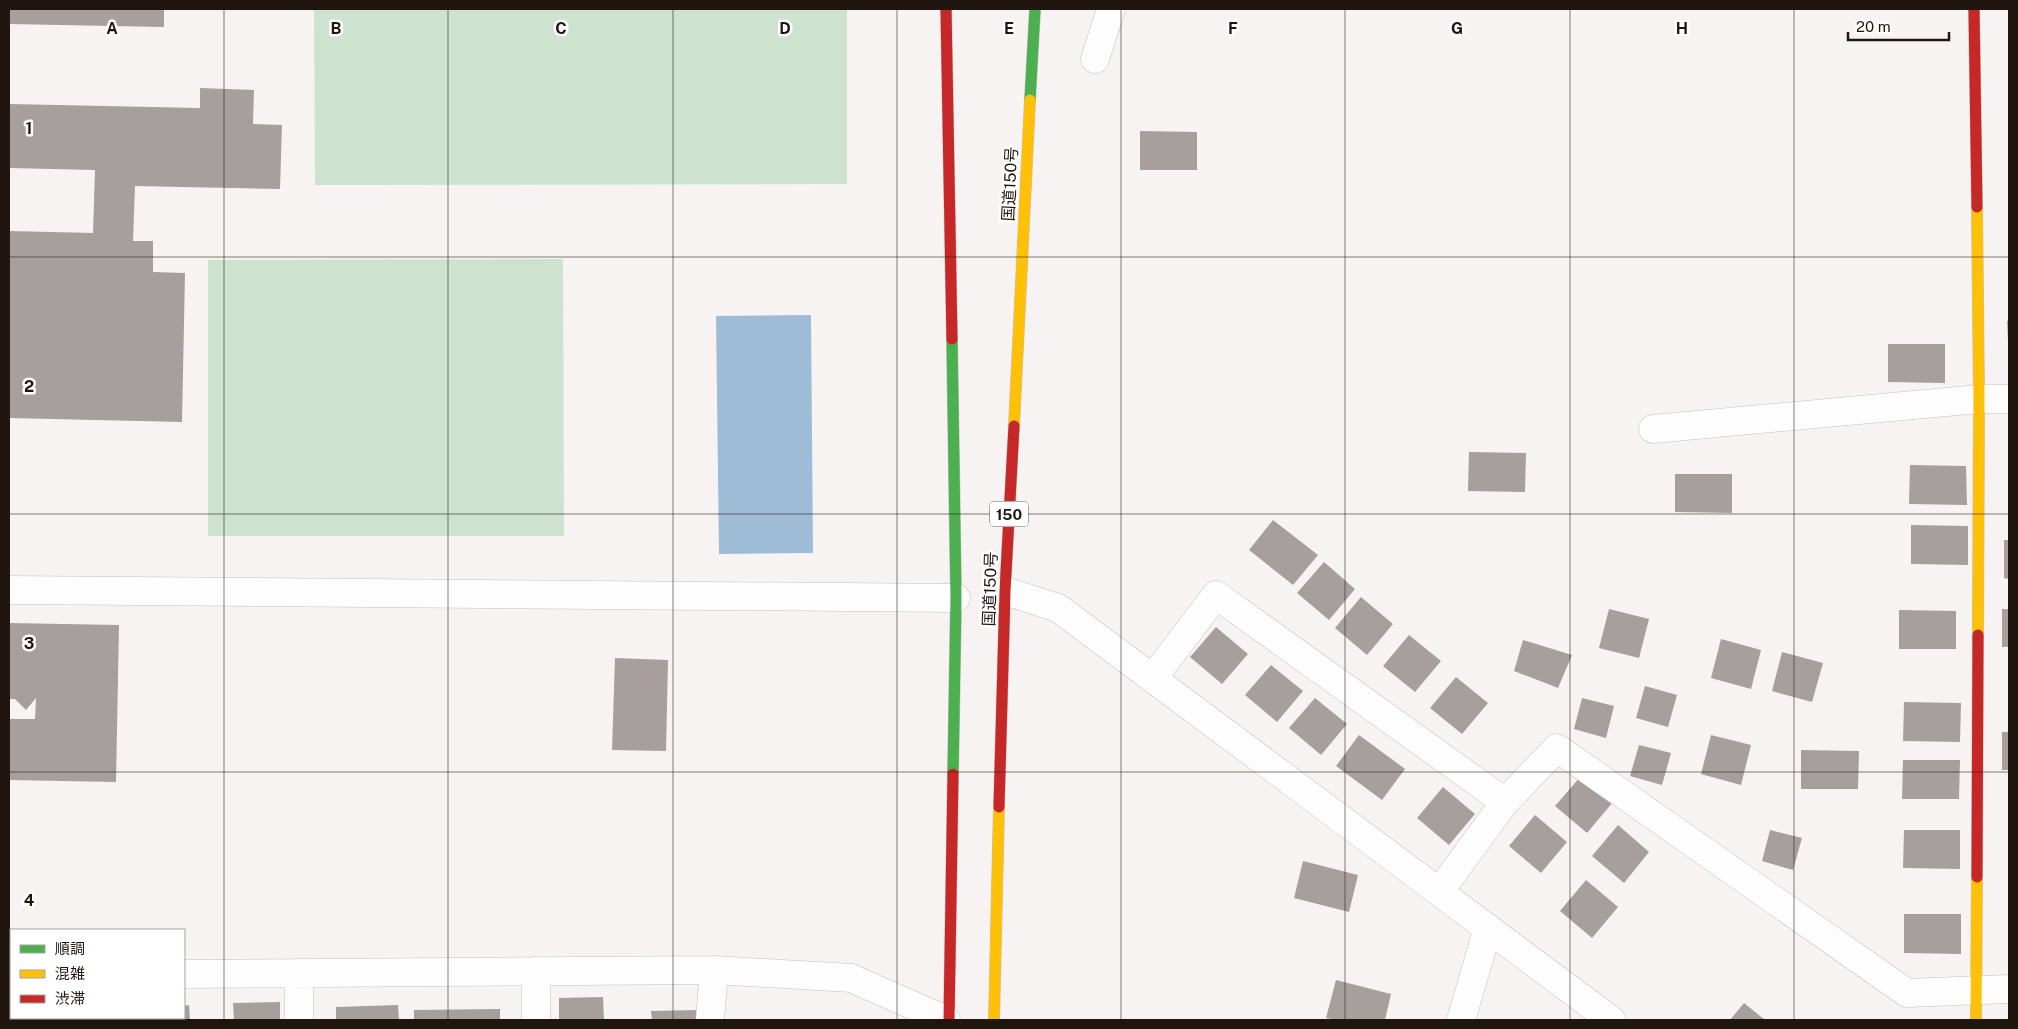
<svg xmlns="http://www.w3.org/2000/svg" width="2018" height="1029" font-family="'Public Sans','Noto Sans JP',sans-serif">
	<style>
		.green { fill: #cde2cf }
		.water { fill: #9fbcd7 }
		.building { fill: #a79f9d }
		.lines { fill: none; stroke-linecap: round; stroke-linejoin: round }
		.street-casing { stroke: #c7bfbc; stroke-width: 29 }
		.fast-casing { stroke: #c7bfbc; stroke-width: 12 }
		.slow-casing { stroke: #c7bfbc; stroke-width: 12 }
		.jam-casing { stroke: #c7bfbc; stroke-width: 12 }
		.street { stroke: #fefdfd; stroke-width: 28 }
		.fast { stroke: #4caf50; stroke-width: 11 }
		.slow { stroke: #ffc107; stroke-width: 11 }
		.jam { stroke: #c62828; stroke-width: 11 }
		.grid { fill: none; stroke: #211510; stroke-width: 1; stroke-opacity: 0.55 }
		.labels { text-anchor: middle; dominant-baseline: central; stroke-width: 5; stroke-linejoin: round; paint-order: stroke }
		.shield { fill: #fff; stroke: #645b58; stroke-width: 1 }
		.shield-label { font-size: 15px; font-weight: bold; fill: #211510 }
		.street-label { font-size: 16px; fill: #211510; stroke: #fff }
		.grid-label { font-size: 16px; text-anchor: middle; font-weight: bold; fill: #211510; stroke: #fff; stroke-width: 5; stroke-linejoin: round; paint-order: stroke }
	</style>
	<rect width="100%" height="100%" fill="#f7f3f2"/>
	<path class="green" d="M314,9H847V184L315,185Z
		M563,259L564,536H208V260Z"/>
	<path class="water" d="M811,315L813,553L719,554L716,316Z"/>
	<path class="building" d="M9,9H164V27L9,24Z
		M200,88L254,90L253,124L282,125L280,189L135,186L133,241H153V272L185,273L182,422L9,418V231L93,233L95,170L9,168V104L200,108Z
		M1140,131L1197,132V170H1140Z
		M2007,321H2009V341H2008Z
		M1888,344H1945V383L1888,382Z
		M1469,452L1526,453L1525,492L1468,491Z
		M1910,465L1966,466L1967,505L1909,504Z
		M1675,474H1732V513L1675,512Z
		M1273,520L1318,555L1293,585L1249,550Z
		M1911,525L1968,526V565L1911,564Z
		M2004,540H2009V579L2004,578Z
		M1324,562L1355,589L1329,620L1297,593Z
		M1361,597L1393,624L1367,655L1335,628Z
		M1609,609L1649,619L1639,658L1599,648Z
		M2002,609H2009V647H2002Z
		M1899,610L1956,611V649H1899Z
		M9,623L119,625L116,782L9,780V719H35L36,698L26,710L15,699H9Z
		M1216,627L1248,654L1222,684L1190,657Z
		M1409,635L1441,661L1415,692L1383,666Z
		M1721,639L1761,650L1751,689L1711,678Z
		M1523,640L1572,655L1558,688L1514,671Z
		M1782,652L1823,663L1812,702L1772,691Z
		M615,658L668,660L666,751L612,750Z
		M1271,665L1303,691L1277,722L1245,695Z
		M1456,677L1488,703L1462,734L1430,708Z
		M1645,686L1677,695L1668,727L1636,718Z
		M1315,698L1347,724L1321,755L1289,728Z
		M1582,698L1614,706L1606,738L1574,729Z
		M1904,702L1961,703L1960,742L1903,741Z
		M2002,732H2009V770H2002Z
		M1359,735L1405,769L1382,800L1336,766Z
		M1711,735L1751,745L1741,785L1701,774Z
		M1639,745L1671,753L1662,785L1630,776Z
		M1801,750L1859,751L1858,789H1801Z
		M1903,760H1960L1959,799H1902Z
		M1581,776L1613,802L1587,833L1555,806Z
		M1443,787L1475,814L1449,845L1417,818Z
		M1535,815L1567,842L1541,873L1509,846Z
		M1618,825L1649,852L1624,883L1592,856Z
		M1770,830L1802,838L1793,870L1762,861Z
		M1904,830H1960V869L1903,868Z
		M1303,861L1358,875L1349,912L1294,898Z
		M1586,880L1618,907L1592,938L1560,911Z
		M1904,914H1961V954L1904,953Z
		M1336,980L1391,994L1385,1020H1337L1326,1018Z
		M603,997L604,1020H559V998Z
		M280,1002V1020H234L233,1003Z
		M1744,1003L1765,1020H1730Z
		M189,1005L190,1020H130V1018H184V1006Z
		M398,1005L399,1020H336V1007Z
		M500,1009V1020H414V1010Z
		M696,1010V1020H652L651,1011Z"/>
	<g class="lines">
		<defs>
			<path id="street" d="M1095,59L1111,9
				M1653,429L1979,399H2009
				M9,590L956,598
				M1005,591L1058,608L1611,1020
				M1153,678L1216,595L1505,802
				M1439,892L1505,802L1557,748L1907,993L2009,989
				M536,971V1020
				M184,974L714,970L851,978L946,1020
				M9,975H11
				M299,1020V973
				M710,1020L714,970
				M1461,1020L1488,928"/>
			<path id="fast" d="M1030,100L1035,9
				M952,339L956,598L953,774"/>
			<path id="slow" d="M1977,207L1979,399L1978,635
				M1014,426L1030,100
				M994,1020L999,807
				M1976,1020L1977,877"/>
			<path id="jam" d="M946,9L952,339
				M1974,9L1977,207
				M999,807L1005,591L1014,426
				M1977,877L1978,635
				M949,1020L953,774"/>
		</defs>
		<use href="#street" class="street-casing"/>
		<use href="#fast" class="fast-casing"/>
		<use href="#slow" class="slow-casing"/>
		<use href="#jam" class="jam-casing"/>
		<use href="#street" class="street"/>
		<use href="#fast" class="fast"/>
		<use href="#slow" class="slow"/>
		<use href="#jam" class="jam"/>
	</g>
	<path class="grid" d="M224,9V1020M448,9V1020M673,9V1020M897,9V1020M1121,9V1020M1345,9V1020M1570,9V1020M1794,9V1020M9,257H2009M9,514H2009M9,772H2009"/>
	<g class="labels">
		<rect class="shield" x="990" y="501.5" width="38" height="25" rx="4"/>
		<g class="shield-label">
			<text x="1009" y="514">150</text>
		</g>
		<g class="street-label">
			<text transform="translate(1010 184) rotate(-87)">国道150号</text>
			<text transform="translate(990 589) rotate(-88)">国道150号</text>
		</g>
	</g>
	<g class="grid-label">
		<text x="112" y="34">A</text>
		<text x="336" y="34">B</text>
		<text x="561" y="34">C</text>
		<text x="785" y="34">D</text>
		<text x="1009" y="34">E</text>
		<text x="1233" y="34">F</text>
		<text x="1457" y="34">G</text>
		<text x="1682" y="34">H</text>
		<text x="29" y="134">1</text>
		<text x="29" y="392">2</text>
		<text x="29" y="649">3</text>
		<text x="29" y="906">4</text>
	</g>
	<rect width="2018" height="1029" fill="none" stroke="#211510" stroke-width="20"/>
	<rect x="10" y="929" width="175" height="90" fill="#ffffff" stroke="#a6a19f"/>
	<rect x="20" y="945" width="25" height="8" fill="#4caf50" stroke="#a6a19f"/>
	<text x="55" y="954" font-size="15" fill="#211510">順調</text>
	<rect x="20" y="970" width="25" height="8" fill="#ffc107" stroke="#a6a19f"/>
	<text x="55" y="979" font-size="15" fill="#211510">混雑</text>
	<rect x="20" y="995" width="25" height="8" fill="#c62828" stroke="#a6a19f"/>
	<text x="55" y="1004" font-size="15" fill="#211510">渋滞</text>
	<path d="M1848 32v8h101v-8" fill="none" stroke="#211510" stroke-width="2.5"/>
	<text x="1856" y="32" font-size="15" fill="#211510" stroke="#ffffff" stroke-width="4" paint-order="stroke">20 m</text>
</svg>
